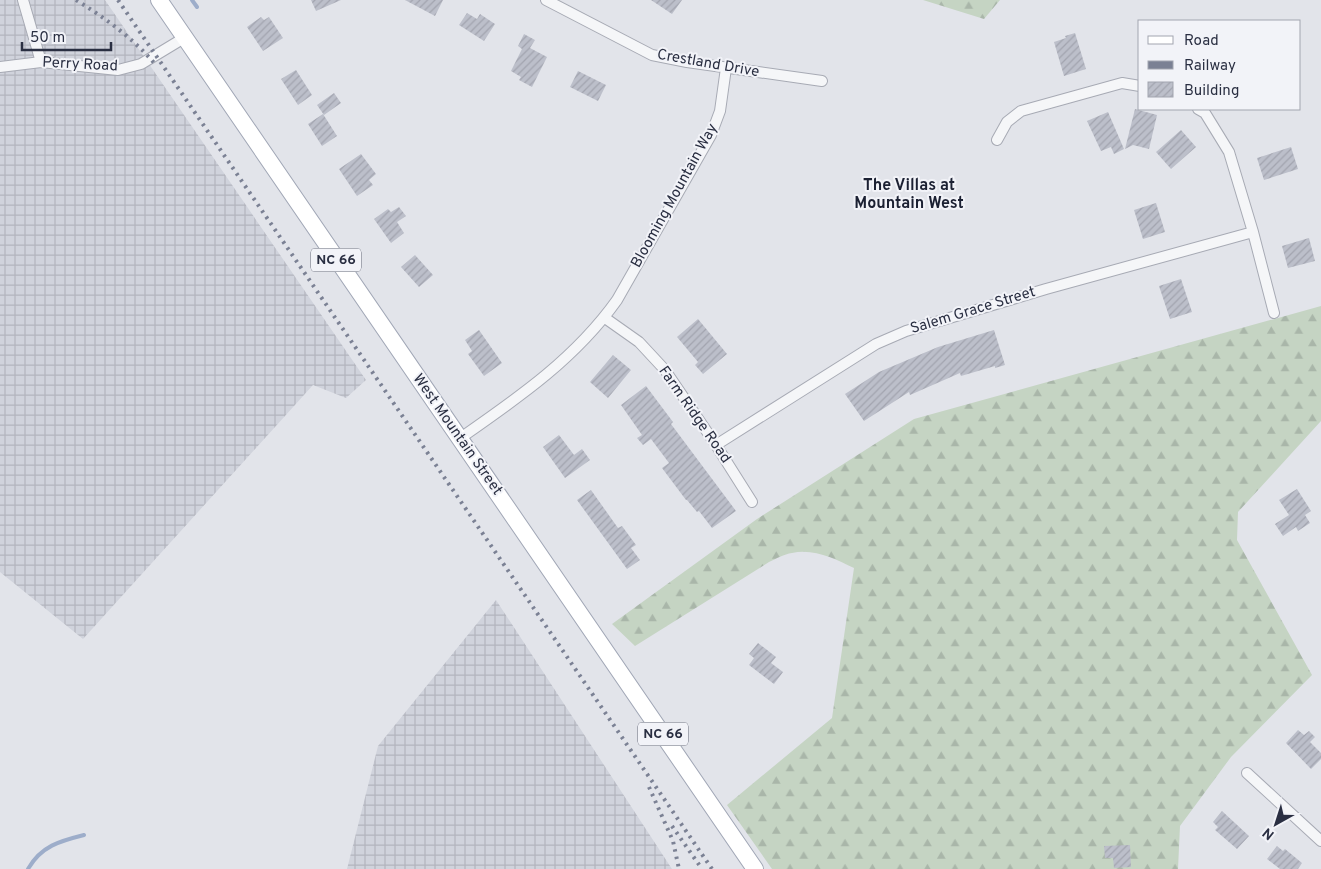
<svg xmlns="http://www.w3.org/2000/svg" width="1321" height="869" font-family="Overpass,sans-serif">
	<style>
		.industrial { fill: url(#industrial-grid) }
		.forest { fill: url(#forest-firs) }
		.lines { fill: none; stroke-linecap: round; stroke-linejoin: round }
		.stream { stroke: #9dadca; stroke-width: 4 }
		.building { fill: url(#building-hatch) }
		.street-casing { stroke: #a7aab4; stroke-width: 12 }
		.primary-casing { stroke: #a1a7b6; stroke-width: 18 }
		.street { stroke: #f5f6f8; stroke-width: 10 }
		.primary { stroke: #fff; stroke-width: 16 }
		.rail { stroke: #7b8194; stroke-width: 4; stroke-dasharray: 2.5 5; stroke-linecap: butt }
		.labels { text-anchor: middle; dominant-baseline: central; stroke-width: 4; stroke-linejoin: round; paint-order: stroke }
		.shield { fill: #f2f3f8; stroke: #666a79; stroke-width: 1 }
		.shield-label { font-size: 14px; font-weight: bold; fill: #2a2f42 }
		.street-label { font-size: 15px; fill: #2a2f42; stroke: #f2f3f8 }
		.neighbourhood-label { font-size: 16px; font-weight: bold; fill: #1c2133; stroke: #f2f3f8 }
	</style>
	<defs>
		<pattern id="industrial-grid" width="8" height="8" patternUnits="userSpaceOnUse" patternTransform="scale(1.25)"><rect width="8" height="8" fill="#d0d3dc"/><path d="M0 4h8M4 0v8" fill="none" stroke="#b3b5be"/></pattern>
		<pattern id="forest-firs" width="22" height="20" patternUnits="userSpaceOnUse" patternTransform="scale(1.25)"><rect width="22" height="20" fill="#c5d4c3"/><path d="M5 1l3.5 6h-7zM16 11l3.5 6h-7z" fill="#a9b6a9"/></pattern>
		<pattern id="building-hatch" width="6" height="6" patternUnits="userSpaceOnUse" patternTransform="scale(1.25)"><rect width="6" height="6" fill="#bcbfca"/><path d="M-1 1l2-2M0 6l6-6M5 7l2-2" fill="none" stroke="#a2a4af"/></pattern>
	</defs>
	<rect width="100%" height="100%" fill="#e2e4ea"/>
	<path class="industrial" d="M0,0H105L366,380L346,398L313,385L83,639L0,572Z
		M496,600L672,869H347L378,746Z"/>
	<path class="forest" d="M923,0H1000L984,19Z
		M1321,306V421L1238,512L1237,540L1312,675L1231,757L1180,826L1178,869H772L727,805L832,718L854,568C835,559 814,548 792,553C784,554 776,559 769,562L635,646L612,624L757,519L914,419Z"/>
	<g class="lines">
		<path class="stream" d="M192,0L197,7
			M28,869C41,846 60,841 84,835"/>
	</g>
	<path class="building" d="M311,0H341L316,11Z
		M405,0H443L435,16Z
		M651,0H682L672,14Z
		M467,13L477,19L480,14L495,24L484,41L459,25Z
		M261,17L264,20L269,17L283,38L263,51L247,27Z
		M1075,33L1086,69L1064,76L1054,42L1066,38L1065,36Z
		M524,34L535,40L530,48L547,57L532,87L519,80L521,77L511,71L522,49L518,46Z
		M296,70L312,95L298,105L281,79Z
		M578,71L606,85L598,101L570,87Z
		M334,93L341,103L324,115L317,105Z
		M1135,109L1157,115L1149,149L1133,145L1125,149Z
		M1108,112L1124,149L1114,154L1111,147L1101,151L1087,121Z
		M323,114L337,136L322,146L308,124Z
		M1181,130L1196,147L1171,169L1156,152Z
		M1291,147L1298,169L1264,180L1257,158Z
		M361,154L376,174L369,180L373,185L357,196L339,169Z
		M1156,203L1165,232L1143,239L1134,210Z
		M399,207L406,216L397,222L404,233L391,243L374,219L388,209L391,212Z
		M1309,238L1315,261L1288,268L1282,246Z
		M415,255L433,275L419,287L401,267Z
		M1181,279L1192,312L1170,319L1159,286Z
		M698,319L727,354L703,374L695,365L698,362L677,337Z
		M479,330L502,363L484,376L468,354L472,351L465,340Z
		M994,330L1005,365L995,368V366L961,376L960,373L910,395L909,392L864,421L845,394L879,372L938,347Z
		M613,355L631,370L608,398L590,382Z
		M646,386L673,422L671,424L736,511L712,528L699,511L697,512L687,500H686L662,468L669,463L651,439L643,445L637,438L642,435L621,405Z
		M559,435L574,455L582,449L590,460L565,478L543,447Z
		M1297,489L1311,511L1305,515L1310,523L1298,531L1296,527L1283,536L1275,524L1289,515L1279,500Z
		M591,490L618,528L622,526L636,545L631,548L640,560L627,569L577,500Z
		M758,643L776,657L771,663L783,672L774,684L749,665L754,658L749,654Z
		M1298,730L1304,735L1309,731L1315,737L1310,742L1321,753V759L1311,769L1286,743Z
		M1222,811L1249,836L1237,849L1215,830L1218,827L1213,822Z
		M1130,845L1131,867L1114,868L1113,858H1105L1104,846Z
		M1277,846L1283,851L1285,849L1302,863L1298,869H1280L1267,859Z"/>
	<g class="lines">
		<defs>
			<path id="street" d="M23,0L41,62
				M546,0L652,55L687,62L822,81
				M0,67L41,62L118,70L141,64L184,38
				M1198,109L1205,113L1229,152L1253,232L1274,313
				M997,140L1007,122L1021,111L1122,83L1140,86
				M605,318L639,342L665,370L716,445L752,502
				M459,439C518,398 575,359 617,300L711,135L720,111L726,68
				M716,445L876,344L906,331L1046,289L1253,232
				M1247,773L1321,841"/>
			<path id="primary" d="M159,0L755,869"/>
		</defs>
		<use href="#street" class="street-casing"/>
		<use href="#primary" class="primary-casing"/>
		<use href="#street" class="street"/>
		<use href="#primary" class="primary"/>
		<path class="rail" d="M76,0C105,18 133,38 155,64
			M118,0L712,869
			M649,787L673,841L679,869
			M672,826L702,869"/>
	</g>
	<g class="labels">
		<g class="shield">
			<rect x="311" y="248.5" width="50" height="23" rx="4"/>
			<rect x="638" y="722.5" width="50" height="23" rx="4"/>
		</g>
		<g class="shield-label">
			<text x="336" y="260">NC 66</text>
			<text x="663" y="734">NC 66</text>
		</g>
		<g class="street-label">
			<text transform="translate(708 64) rotate(10)">Crestland Drive</text>
			<text transform="translate(80 65) rotate(3)">Perry Road</text>
			<text transform="translate(675 196) rotate(-61)">Blooming Mountain Way</text>
			<text transform="translate(973 311) rotate(-17)">Salem Grace Street</text>
			<text transform="translate(694 415) rotate(55)">Farm Ridge Road</text>
			<text transform="translate(457 435) rotate(55)">West Mountain Street</text>
		</g>
		<g class="neighbourhood-label">
			<text x="909" y="186">The Villas at<tspan x="909" dy="18">Mountain West</tspan></text>
		</g>
	</g>
	<rect x="1138" y="20" width="162" height="90" fill="#f2f3f8" stroke="#a2a5af"/>
	<rect x="1148" y="36" width="25" height="8" fill="#ffffff" stroke="#a2a5af"/>
	<text x="1184" y="45" font-size="15" fill="#2a2f42">Road</text>
	<rect x="1148" y="61" width="25" height="8" fill="#7b8194" stroke="#a2a5af"/>
	<text x="1184" y="70" font-size="15" fill="#2a2f42">Railway</text>
	<rect x="1148" y="82" width="25" height="15" fill="url(#building-hatch)" stroke="#a2a5af"/>
	<text x="1184" y="95" font-size="15" fill="#2a2f42">Building</text>
	<g transform="translate(1276 824) rotate(219)" stroke="#f2f3f8" stroke-width="4" paint-order="stroke">
	<path d="M0-4L9 19L0 12L-9 19Z" fill="#2a2f42"/>
	<text y="-8" font-size="14" font-weight="bold" text-anchor="middle" fill="#2a2f42">N</text>
	</g>
	<path d="M22 42v8h89v-8" fill="none" stroke="#2a2f42" stroke-width="2.5"/>
	<text x="30" y="42" font-size="15" fill="#2a2f42" stroke="#f2f3f8" stroke-width="4" paint-order="stroke">50 m</text>
</svg>
